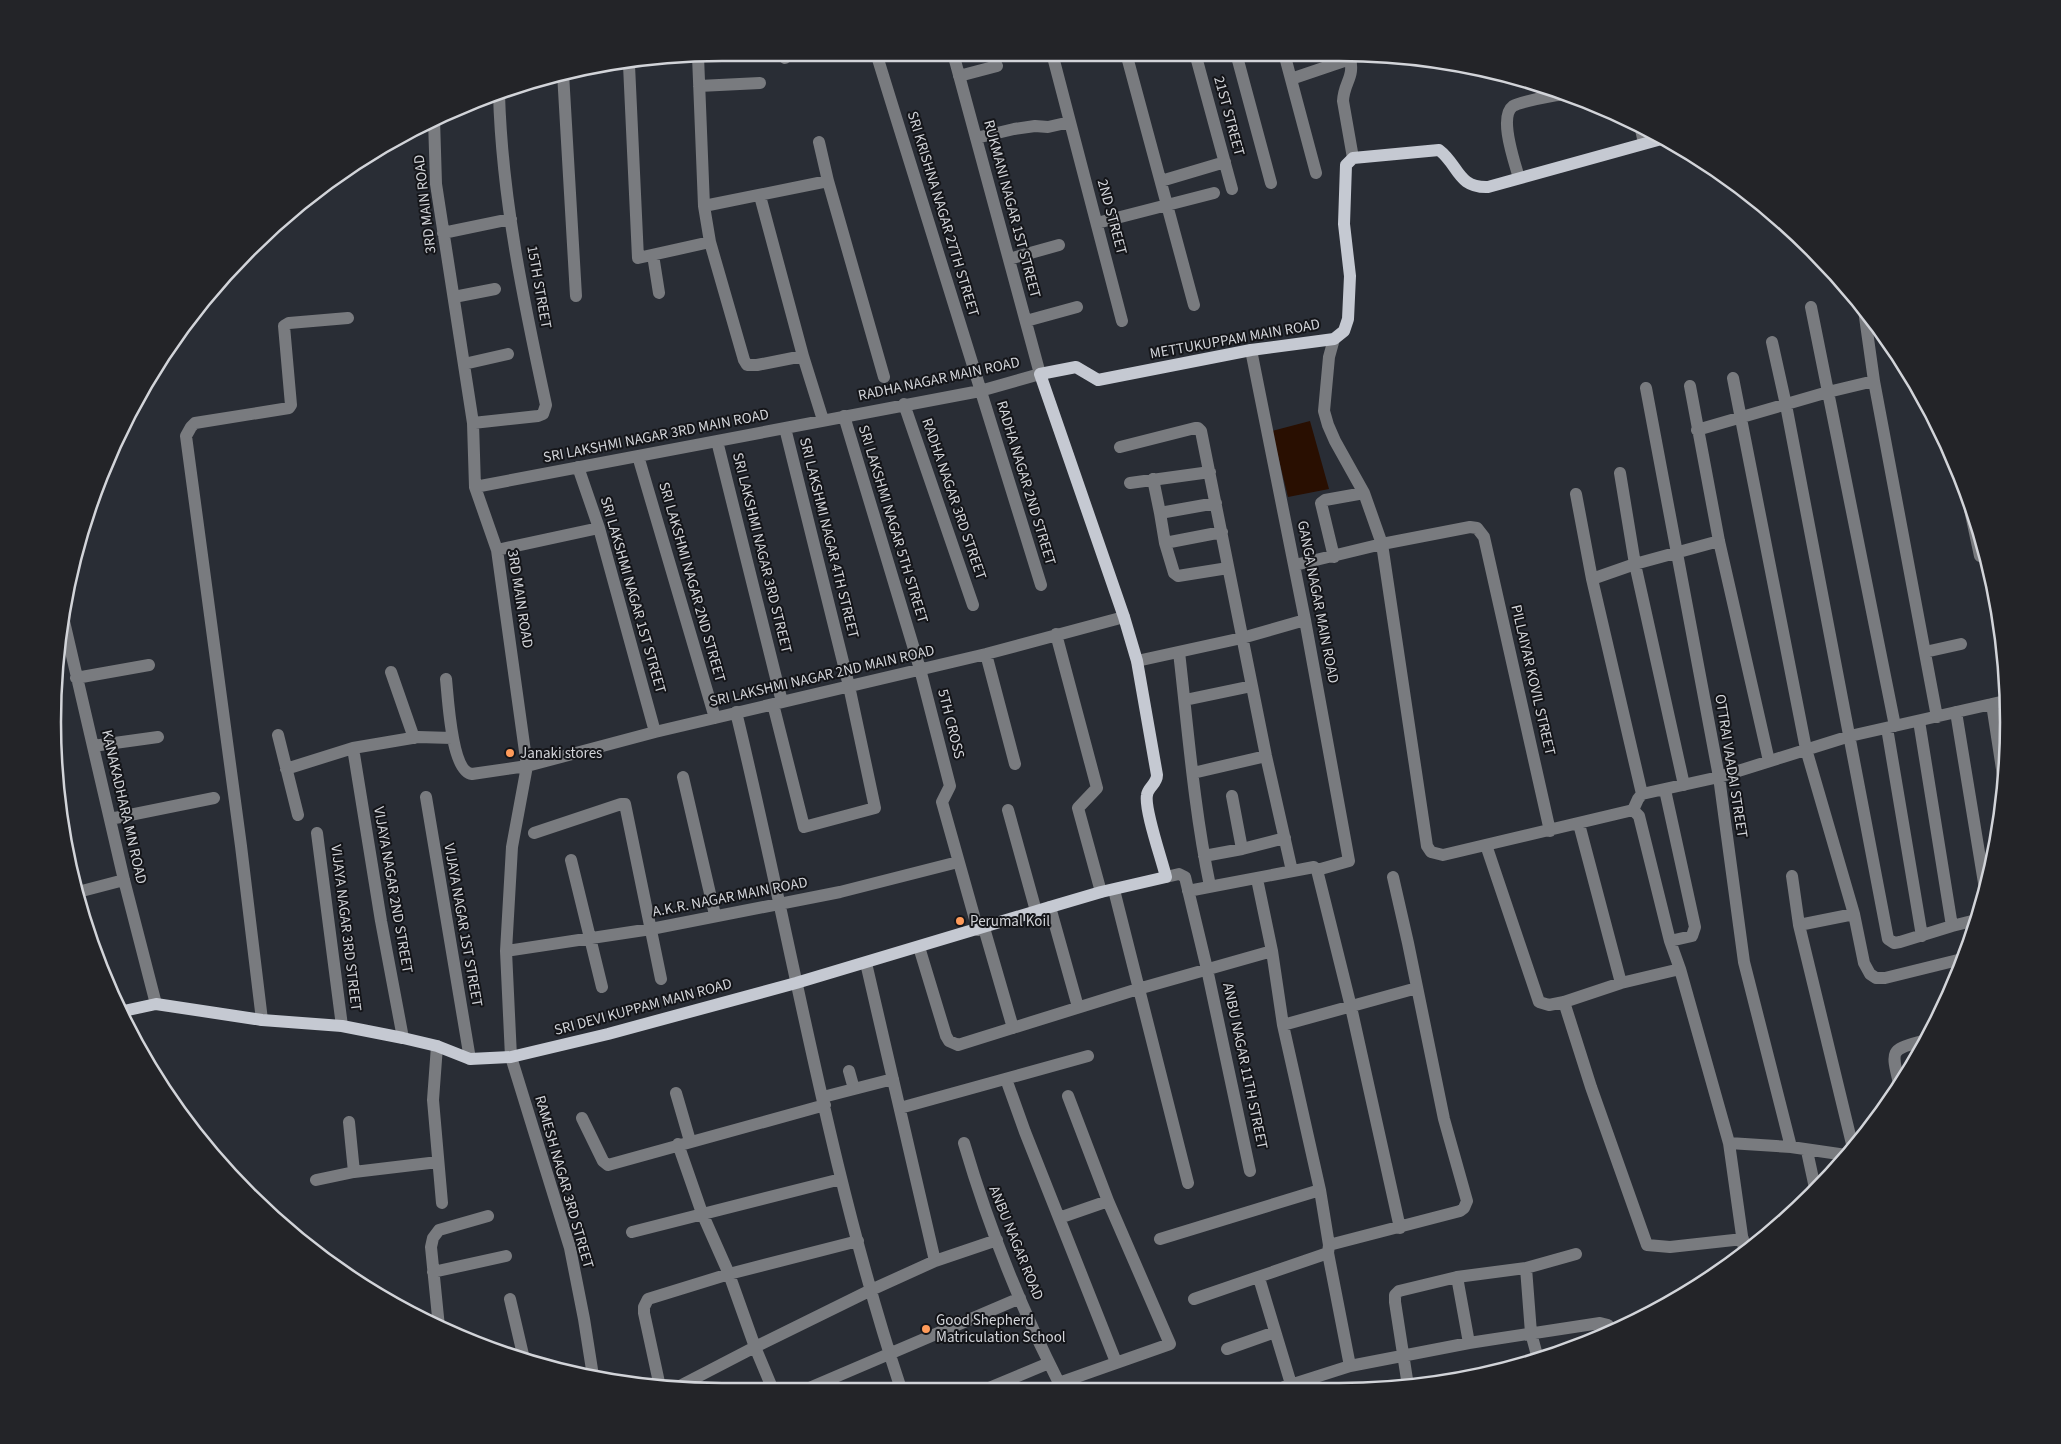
<svg xmlns="http://www.w3.org/2000/svg" width="2061" height="1444" font-family="'Source Sans 3',sans-serif">
	<style>
		.water { fill: #290f01 }
		.lines { fill: none; stroke-linecap: round; stroke-linejoin: round }
		.minor { stroke: #797b7f; stroke-width: 12 }
		.major { stroke: #c5c9d2; stroke-width: 12 }
		.poi-dot { fill: #ff9b5a; stroke: #141519; stroke-width: 2 }
		.labels { text-anchor: middle; dominant-baseline: central; stroke-width: 4; stroke-linejoin: round; paint-order: stroke }
		.street-label { font-size: 15px; fill: #d2d4d9; stroke: #141519 }
		.poi-label { font-size: 15px; fill: #d2d4d9; stroke: #141519; text-anchor: start }
		.rim { fill: none; stroke: #d2d4d9; stroke-width: 2.5 }
	</style>
	<rect width="100%" height="100%" fill="#292d35"/>
	<path class="water" d="M1310,421L1329,489L1288,497L1272,431Z"/>
	<g class="lines">
		<path class="minor" d="M783,53L785,58
			M869,53L877,56L1041,585
			M1052,53L1122,321
			M1126,53L1194,305
			M1195,53L1232,189
			M1236,53L1271,183
			M1284,53L1316,173
			M1349,53C1356,79 1344,80 1343,101L1353,158
			M698,56L704,206L710,242L744,360L747,365H757L803,356L823,420
			M629,65L638,258L710,242
			M563,73L576,296
			M959,76L997,66
			M1291,79L1350,59
			M699,86L760,83
			M434,119L436,184L473,423L475,487L497,550L527,766L512,847L506,951L511,1057L570,1248L584,1319L593,1376
			M1640,125L1644,143
			M976,138L1014,129L1035,126L1048,127L1070,122
			M819,142L828,181
			M1519,178C1515,163 1498,117 1513,106C1521,101 1553,96 1563,94
			M1161,181L1225,162
			M760,196L803,356
			M704,206L828,181L884,377
			M1097,223L1214,193
			M443,233L511,219
			M653,255L659,293
			M1009,259L1059,245
			M454,297L495,289
			M1811,307L1895,726
			M1864,310L1874,381L1937,717
			M1026,321L1077,307
			M1334,339L1329,357L1324,411L1328,425L1335,441L1364,493L1382,544L1427,846L1431,852L1443,855L1633,810
			M1772,342L1786,405L1888,939L1894,943L1900,942L1952,926L1976,920
			M464,364L508,354
			M1733,378L1806,749L1854,914L1864,963L1870,974L1876,978H1885L1962,959
			M1690,386L1719,541L1769,761
			M1646,388L1719,777L1744,962L1791,1147
			M904,404L973,605
			M844,416L920,669L950,786L942,802L978,930
			M473,423L538,416L543,414L546,405C524,303 502,199 499,94
			M1697,430L1828,392L1874,381
			M717,441L782,702
			M1120,447L1195,428H1198L1201,431L1266,756L1292,871
			M638,456L715,718
			M578,467L599,528L655,732
			M1620,473L1635,564L1684,785
			M1153,479L1160,513
			M1130,483L1210,472
			M475,487L980,391L1040,374L953,53
			M1966,491L1980,556
			M1576,494L1592,579L1642,794
			M1216,503L1160,513L1165,543L1174,573L1178,576L1228,568
			M1165,543L1222,532
			M497,550L599,528
			M1334,557L1321,503L1325,500L1364,493
			M1295,565L1382,544L1470,527L1477,528L1484,537L1550,831
			M1592,579L1635,564L1719,541
			M63,617L124,880L156,1004
			M1056,634L1097,788L1078,808L1101,892
			M1179,652C1188,730 1194,809 1210,886
			M1925,652L1961,644
			M986,654L1015,764
			M1137,661L1242,638L1305,620
			M391,672L414,738
			M76,678L149,665
			M446,679C448,696 451,772 472,774L527,766L655,732L986,654L1124,617
			M1185,700L1252,686
			M773,704L804,827L875,808L849,686L785,428
			M1992,704L2004,782
			M736,712C791,938 828,1168 901,1389
			M1956,712L1986,895
			M1919,721L1952,926
			M1887,728L1922,936
			M278,735L298,815
			M93,746L158,737
			M353,748L381,921L403,1038
			M286,769L353,748L418,737L452,738
			M1193,773L1266,756
			M683,777L715,915
			M1665,790L1695,927L1692,936L1670,941
			M1232,796L1242,849
			M426,797L470,1059
			M1008,810L1036,911
			M1633,810L1639,816L1670,941L1680,969L1729,1143L1744,1250
			M1633,810L1638,799L1642,794L1719,777L1850,736L2005,701
			M110,819L214,798
			M1579,824L1621,983
			M317,833L342,1026
			M534,833L621,804H625L661,979
			M1486,845L1539,1002L1549,1005L1564,1002L1621,983L1680,969
			M1204,856L1242,849L1285,838
			M571,860L602,987
			M1317,870L1351,1007L1400,1228
			M1792,876L1799,925L1853,1148
			M1166,877L1179,874L1185,877L1207,969L1250,1171
			M1114,890L1188,1183
			M1188,891L1314,867L1317,870L1349,861L1305,620L1251,350
			M78,892L124,880
			M1050,907L1078,1007
			M1799,925L1854,914
			M984,928L1013,1028
			M919,947L946,1036L949,1041L958,1045L1138,989L1272,951
			M506,951L651,929L840,892L958,862
			M866,963L935,1261
			M1564,1002L1591,1087L1647,1245L1670,1247L1743,1239
			M262,1020L241,846L186,436L191,427L195,423L289,408L291,405L284,326L289,323L348,318
			M1283,1025L1417,988
			M437,1046L433,1100L442,1203
			M849,1071L854,1089
			M1006,1079L1025,1132L1116,1362
			M1899,1083C1890,1047 1892,1050 1926,1040
			M676,1093L690,1141
			M823,1097L893,1079
			M900,1108L1088,1056
			M582,1118L603,1161L608,1165L825,1105
			M349,1122L354,1172
			M964,1143C988,1225 1020,1306 1059,1383L1170,1344L1108,1201L1068,1096
			M1729,1143L1791,1147L1846,1155
			M678,1144L702,1213L729,1274L755,1347L773,1390
			M1807,1151L1815,1188
			M316,1180L354,1172L438,1162
			M1059,1218L1108,1201
			M632,1232L841,1179
			M1160,1239L1320,1190
			M1329,1245L1460,1211L1464,1208L1467,1201L1444,1119L1408,943L1393,877
			M1328,1253L1350,1366
			M1526,1268L1531,1333L1538,1359
			M433,1272L506,1256
			M1457,1277L1469,1343
			M1259,1278L1291,1384
			M510,1299L524,1359
			M1194,1299L1328,1253L1329,1245L1320,1190L1283,1025L1272,951L1257,879
			M439,1327L431,1247L433,1238L439,1230L488,1216
			M1227,1349L1275,1332
			M1408,1386L1395,1302V1295L1399,1291L1457,1277L1526,1268L1576,1254
			M660,1387L644,1313V1307L648,1299L729,1274L858,1241
			M1284,1387L1350,1366L1469,1343L1600,1323L1608,1325L1610,1332
			M989,1388L1049,1363
			M674,1389L755,1347L871,1290L935,1261L997,1240
			M807,1389L1020,1298"/>
		<path class="major" d="M119,1012L156,1004L262,1020L342,1026L403,1038L437,1046L470,1059L511,1057L608,1034L796,983L1050,907L1101,892L1166,877C1162,860 1144,809 1147,795C1148,787 1157,784 1157,775L1137,661L1124,617L1040,374L1076,367L1098,380L1251,350L1334,339L1344,331L1348,319L1350,276L1344,224L1346,165L1353,158L1439,150C1459,165 1457,188 1488,187L1665,138"/>
	</g>
	<g class="poi-dot">
		<circle cx="510" cy="753" r="5"/>
		<circle cx="960" cy="921" r="5"/>
		<circle cx="926" cy="1329" r="5"/>
	</g>
	<g class="labels">
		<g class="street-label">
			<text transform="translate(1229 116) rotate(75)">21ST STREET</text>
			<text transform="translate(425 204) rotate(-97)">3RD MAIN ROAD</text>
			<text transform="translate(1012 209) rotate(75)">RUKMANI NAGAR 1ST STREET</text>
			<text transform="translate(943 214) rotate(73)">SRI KRISHNA NAGAR 27TH STREET</text>
			<text transform="translate(1112 217) rotate(75)">2ND STREET</text>
			<text transform="translate(539 287) rotate(80)">15TH STREET</text>
			<text transform="translate(1235 339) rotate(-10)">METTUKUPPAM MAIN ROAD</text>
			<text transform="translate(939 379) rotate(-12)">RADHA NAGAR MAIN ROAD</text>
			<text transform="translate(656 436) rotate(-11)">SRI LAKSHMI NAGAR 3RD MAIN ROAD</text>
			<text transform="translate(1026 483) rotate(73)">RADHA NAGAR 2ND STREET</text>
			<text transform="translate(954 499) rotate(71)">RADHA NAGAR 3RD STREET</text>
			<text transform="translate(893 524) rotate(73)">SRI LAKSHMI NAGAR 5TH STREET</text>
			<text transform="translate(829 538) rotate(76)">SRI LAKSHMI NAGAR 4TH STREET</text>
			<text transform="translate(762 553) rotate(76)">SRI LAKSHMI NAGAR 3RD STREET</text>
			<text transform="translate(692 582) rotate(74)">SRI LAKSHMI NAGAR 2ND STREET</text>
			<text transform="translate(633 595) rotate(74)">SRI LAKSHMI NAGAR 1ST STREET</text>
			<text transform="translate(520 599) rotate(81)">3RD MAIN ROAD</text>
			<text transform="translate(1318 602) rotate(79)">GANGA NAGAR MAIN ROAD</text>
			<text transform="translate(822 676) rotate(-13)">SRI LAKSHMI NAGAR 2ND MAIN ROAD</text>
			<text transform="translate(1533 680) rotate(77)">PILLAIYAR KOVIL STREET</text>
			<text transform="translate(951 724) rotate(76)">5TH CROSS</text>
			<text transform="translate(1731 766) rotate(81)">OTTRAI VAADAI STREET</text>
			<text transform="translate(124 807) rotate(77)">KANAKADHARA MN ROAD</text>
			<text transform="translate(393 890) rotate(80)">VIJAYA NAGAR 2ND STREET</text>
			<text transform="translate(730 897) rotate(-11)">A.K.R. NAGAR MAIN ROAD</text>
			<text transform="translate(463 925) rotate(80)">VIJAYA NAGAR 1ST STREET</text>
			<text transform="translate(346 928) rotate(83)">VIJAYA NAGAR 3RD STREET</text>
			<text transform="translate(643 1007) rotate(-15)">SRI DEVI KUPPAM MAIN ROAD</text>
			<text transform="translate(1245 1066) rotate(78)">ANBU NAGAR 11TH STREET</text>
			<text transform="translate(564 1182) rotate(74)">RAMESH NAGAR 3RD STREET</text>
			<text transform="translate(1016 1243) rotate(68)">ANBU NAGAR ROAD</text>
		</g>
		<g class="poi-label">
			<text x="520" y="753">Janaki stores</text>
			<text x="970" y="921">Perumal Koil</text>
			<text x="936" y="1320">Good Shepherd<tspan x="936" dy="17">Matriculation School</tspan></text>
		</g>
	</g>
	<path d="M0 0H2061V1444H0ZM722 61H1339A661 661 0 0 1 2000 722V722A661 661 0 0 1 1339 1383H722A661 661 0 0 1 61 722V722A661 661 0 0 1 722 61Z" fill="#232428" fill-rule="evenodd"/>
	<path class="rim" d="M722 61H1339A661 661 0 0 1 2000 722V722A661 661 0 0 1 1339 1383H722A661 661 0 0 1 61 722V722A661 661 0 0 1 722 61Z"/>
</svg>
